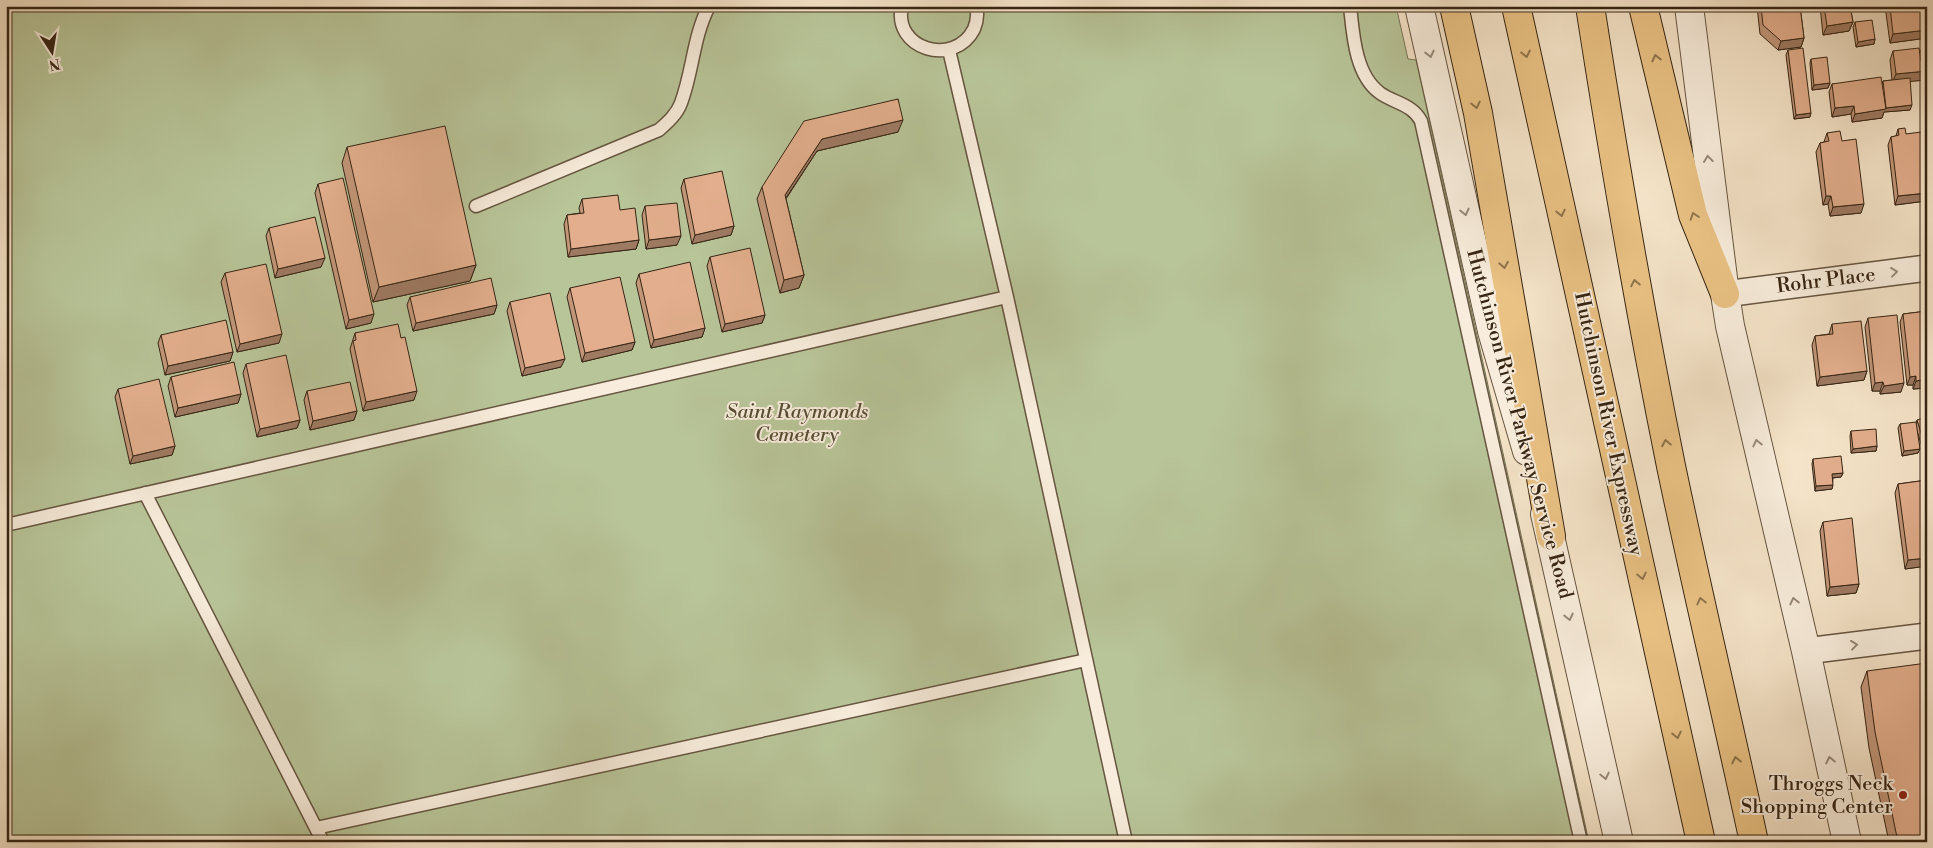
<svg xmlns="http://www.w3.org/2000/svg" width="1933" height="848" font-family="'Libre Bodoni',serif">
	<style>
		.green { fill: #b8c599; stroke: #777556 }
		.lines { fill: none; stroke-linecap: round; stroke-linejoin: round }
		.service-casing { stroke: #665540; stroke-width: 15 }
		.minor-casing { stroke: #665540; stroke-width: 28 }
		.tertiary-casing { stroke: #665540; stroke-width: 30 }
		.motorway-casing { stroke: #362513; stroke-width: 30 }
		.service { stroke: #f8eddc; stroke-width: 12 }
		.minor { stroke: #f8eddc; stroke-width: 25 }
		.tertiary { stroke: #f8eddc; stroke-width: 28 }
		.motorway { stroke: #eac284; stroke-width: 28 }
		.wall { fill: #c29679; stroke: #362513 }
		.shaded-wall { fill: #9e7a63; stroke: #362513 }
		.building { fill: #e2ae8d; stroke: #362513 }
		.oneway { stroke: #978978 }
		.oneway2 { stroke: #90744c }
		.poi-dot { fill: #8f2418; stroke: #f8eddc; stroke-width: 2 }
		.labels { text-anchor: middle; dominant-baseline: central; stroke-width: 4; stroke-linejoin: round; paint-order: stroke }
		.street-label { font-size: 20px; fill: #362513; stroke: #f8eddc }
		.park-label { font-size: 20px; font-style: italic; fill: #564d34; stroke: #f8eddc }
		.poi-label { font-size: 20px; fill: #362513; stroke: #f8eddc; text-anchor: end }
	</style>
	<rect width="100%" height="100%" fill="#f5e4c9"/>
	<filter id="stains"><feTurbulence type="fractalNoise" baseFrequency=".004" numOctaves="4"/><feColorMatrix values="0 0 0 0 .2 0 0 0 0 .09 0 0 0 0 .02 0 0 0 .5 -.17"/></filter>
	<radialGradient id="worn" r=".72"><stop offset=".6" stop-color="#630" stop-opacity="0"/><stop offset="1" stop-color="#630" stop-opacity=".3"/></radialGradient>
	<path class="green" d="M6,6H1396L1408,59L1416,60L1589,842H6Z"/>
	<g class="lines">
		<defs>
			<path id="service" d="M902,6C892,49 954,68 974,29C977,22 978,14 976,6
				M1350,6C1353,34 1355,75 1380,93C1394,103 1412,104 1421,121L1581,842
				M949,50L1007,297L1126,842
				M476,206L659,130C668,122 677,114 681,103C693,71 693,37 709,6
				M145,493L323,842
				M6,525L1007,297
				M316,828L1086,660"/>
			<path id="minor" d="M1725,294L1927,268
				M1806,651L1927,636"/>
			<path id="tertiary" d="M1419,6L1492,331L1527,451
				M1689,6L1725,294L1730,326L1806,651L1847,842
				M1545,514L1619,842"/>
			<path id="motorway" d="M1454,6L1478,113L1551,536
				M1516,6L1701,842
				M1590,6C1614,160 1640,313 1671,466C1697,591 1727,716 1754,842
				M1643,6L1693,215L1725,294"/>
		</defs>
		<use href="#service" class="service-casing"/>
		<use href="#minor" class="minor-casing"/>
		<use href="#tertiary" class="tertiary-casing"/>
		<use href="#motorway" class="motorway-casing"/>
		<use href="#service" class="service"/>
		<use href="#minor" class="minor"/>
		<use href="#tertiary" class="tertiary"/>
		<use href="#motorway" class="motorway"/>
	</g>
	<path class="wall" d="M1757,6H1800L1804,38L1801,47L1778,50L1760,34Z
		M1820,6H1850L1853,22L1849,31L1823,35Z
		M1885,6H1927V38L1890,43Z
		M1855,22L1875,39L1874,44L1856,47L1853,27Z
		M1922,47L1927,80L1910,81V110L1884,112L1882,118L1852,122L1851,114L1832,117L1829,92L1832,84H1882L1883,81L1892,80L1890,60L1893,51L1920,53Z
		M1788,50L1810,117L1794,119L1786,55Z
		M1811,59L1830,83L1828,88L1812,90L1810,63Z
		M898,99V132L817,151L786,199L804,275L799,288L780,293L757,199L762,187Z
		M1898,129L1906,134L1927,176V198L1926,201L1895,205L1888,145L1891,137L1896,136Z
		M1827,133L1842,141L1861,213L1830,216L1828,204L1823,205L1816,152L1820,143L1824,142Z
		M347,147L476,265L470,281L373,302L342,163Z
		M684,179L734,226L731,235L692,244L681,188Z
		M318,184L371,323L346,329L315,193Z
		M582,199L620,210L639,240L636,249L568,257L564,224L567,215L580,213L579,208Z
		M645,206L677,245L646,249L642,215Z
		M269,228L321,267L275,278L266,236Z
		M710,257L765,315L762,323L722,332L707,266Z
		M225,273L279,343L237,352L221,282Z
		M639,274L705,328L702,337L651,348L636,283Z
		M570,288L635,342L632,350L582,362L567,297Z
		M410,297L497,305L494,314L413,331L407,305Z
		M510,302L561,367L522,376L507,311Z
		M1927,311V388L1913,389V385H1907L1900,322L1903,314Z
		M1868,318L1901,392L1880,394V391H1872L1865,327Z
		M1832,324L1867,371L1864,380L1817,386L1812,345L1815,336L1829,334Z
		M355,333L401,338L414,400L363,411L350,349Z
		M161,335L233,352L230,361L165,375L158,343Z
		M246,364L300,420L297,428L257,437L243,373Z
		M171,377L241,394L238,403L175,417L168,386Z
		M118,389L175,446L172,455L130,464L115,397Z
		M307,391L357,411L354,420L310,430L304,400Z
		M1917,420L1927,449L1923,450L1916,428L1918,453L1902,456L1898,428L1900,424H1916Z
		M1851,431L1877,446L1876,451L1851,453L1850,436Z
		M1813,459L1843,473L1841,477L1833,478L1832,489L1815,491L1812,464Z
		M1927,480V566L1905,569L1895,493L1898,484Z
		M1823,522L1859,584L1856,593L1827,596L1820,531Z
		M1867,671L1927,842H1889L1869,748L1861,687Z"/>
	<path class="shaded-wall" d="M1853,22L1849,31L1823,35L1827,26Z
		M1927,30V38L1890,43L1893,34Z
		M1804,38L1801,47L1778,50L1781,41Z
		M1875,39L1874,44L1856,47L1858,42Z
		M1927,71V80L1892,83L1896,74Z
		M1830,83L1828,88L1812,90L1814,85Z
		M1912,105L1910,110L1884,112L1882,118L1852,122L1855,114L1885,109L1886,108Z
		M1854,106L1851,114L1832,117L1835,108Z
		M1811,113L1810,117L1794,119L1796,115Z
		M903,120L898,132L817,151L780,207L785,195L822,139Z
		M1927,193V198L1926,201L1895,205L1898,196Z
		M1826,196H1831L1828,204L1823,205Z
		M1864,204L1861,213L1830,216L1833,207Z
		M734,226L731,235L692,244L695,235Z
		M681,236L677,245L646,249L649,240Z
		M639,240L636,249L568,257L571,249Z
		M325,258L321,267L275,278L278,269Z
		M476,265L470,281L373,302L379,287Z
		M804,275L799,288L780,293L784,280Z
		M497,305L494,314L413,331L416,323Z
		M374,314L371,323L346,329L349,320Z
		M765,315L762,323L722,332L725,324Z
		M705,328L702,337L651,348L654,340Z
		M282,334L279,343L237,352L240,344Z
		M635,342L632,350L582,362L585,353Z
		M233,352L230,361L165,375L168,366Z
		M565,359L561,367L522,376L525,368Z
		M1867,371L1864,380L1817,386L1820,377Z
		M1916,376L1913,385H1907L1910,377Z
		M1927,379V388L1913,389L1916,381Z
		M1883,382L1880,391H1872L1875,383Z
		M1904,383L1901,392L1880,394L1884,386Z
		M417,391L414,400L363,411L366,402Z
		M241,394L238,403L175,417L178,408Z
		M357,411L354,420L310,430L313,421Z
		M300,420L297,428L257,437L260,429Z
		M1925,445H1927V449L1923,450Z
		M175,446L172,455L130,464L133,456Z
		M1877,446L1876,451L1851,453L1853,449Z
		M1920,449L1918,453L1902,456L1904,451Z
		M1843,473L1841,477L1830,478L1832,474Z
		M1833,485L1832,489L1815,491L1816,486Z
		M1927,558V566L1905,569L1908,560Z
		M1859,584L1856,593L1827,596L1830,587Z"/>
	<path class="building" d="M1761,6H1800L1804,38L1781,41L1763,25Z
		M1824,6H1850L1853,22L1827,26Z
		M1890,6H1927V30L1893,34Z
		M1872,20L1875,39L1858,42L1855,22Z
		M1927,46V71L1896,74L1893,51L1919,48L1921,61H1924L1922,47Z
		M1803,48L1811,113L1796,115L1788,50Z
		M1827,57L1830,83L1814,85L1811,59Z
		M1881,77L1886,109L1855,114L1854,106L1835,108L1832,84Z
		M1910,78L1912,105L1886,108L1883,81Z
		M898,99L903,120L822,139L785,195L804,275L784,280L762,187L804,121Z
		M445,126L476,265L379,287L347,147Z
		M1905,128L1906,134L1921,132L1927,176V193L1898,196L1891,137L1899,135L1898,129Z
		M1840,131L1842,141L1856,139L1864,204L1833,207L1831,196H1826L1820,143L1829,141L1827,133Z
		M722,171L734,226L695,235L684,179Z
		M343,178L374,314L349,320L318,184Z
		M618,195L620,210L635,208L639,240L571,249L567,215L584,213L582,199Z
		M677,203L681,236L649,240L645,206Z
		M315,217L325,258L278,269L269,228Z
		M750,248L765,315L725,324L710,257Z
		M690,262L705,328L654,340L639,274Z
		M266,264L282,334L240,344L225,273Z
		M620,277L635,342L585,353L570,288Z
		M491,278L497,305L416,323L410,297Z
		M550,293L565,359L525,368L510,302Z
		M1927,311V379L1916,381V376L1910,377L1903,314Z
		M1897,315L1904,383L1884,386L1883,382L1875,383L1868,318Z
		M226,320L233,352L168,366L161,335Z
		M1861,321L1867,371L1820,377L1815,336L1833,334L1832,324Z
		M398,324L401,338L405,337L417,391L366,402L353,341L356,340L355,333Z
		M286,355L300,420L260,429L246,364Z
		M234,362L241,394L178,408L171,377Z
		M159,379L175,446L133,456L118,389Z
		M350,382L357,411L313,421L307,391Z
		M1927,417V445H1925L1917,420Z
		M1916,422L1920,449L1904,451L1900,424Z
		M1876,429L1877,446L1853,449L1851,431Z
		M1841,456L1843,473L1832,474L1833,485L1816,486L1813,459Z
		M1927,480V558L1908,560L1898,484Z
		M1852,518L1859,584L1830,587L1823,522Z
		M1927,663V842H1898L1875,732L1867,671Z"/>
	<defs><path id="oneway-chevron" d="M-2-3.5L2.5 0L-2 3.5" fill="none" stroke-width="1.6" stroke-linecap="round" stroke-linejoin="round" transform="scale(1.25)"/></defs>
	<g class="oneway">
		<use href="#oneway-chevron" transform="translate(1430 54) rotate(77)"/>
		<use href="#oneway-chevron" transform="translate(1708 159) rotate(-97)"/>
		<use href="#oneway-chevron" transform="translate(1465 212) rotate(77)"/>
		<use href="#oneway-chevron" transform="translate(1894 272) rotate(-7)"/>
		<use href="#oneway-chevron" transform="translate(1757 443) rotate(-103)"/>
		<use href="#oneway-chevron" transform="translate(1794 601) rotate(-103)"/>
		<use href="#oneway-chevron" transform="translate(1569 617) rotate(77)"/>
		<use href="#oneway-chevron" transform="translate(1854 645) rotate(-7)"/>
		<use href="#oneway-chevron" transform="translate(1830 760) rotate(-102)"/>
		<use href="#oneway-chevron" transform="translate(1605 776) rotate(77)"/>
	</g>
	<g class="oneway2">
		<use href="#oneway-chevron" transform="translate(1526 54) rotate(78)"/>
		<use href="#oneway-chevron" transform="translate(1656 58) rotate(-103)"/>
		<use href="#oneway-chevron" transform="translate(1476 105) rotate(78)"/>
		<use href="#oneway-chevron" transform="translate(1561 213) rotate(78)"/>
		<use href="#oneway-chevron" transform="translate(1694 216) rotate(-108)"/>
		<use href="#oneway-chevron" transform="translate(1504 265) rotate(80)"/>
		<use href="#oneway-chevron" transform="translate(1635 283) rotate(-101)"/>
		<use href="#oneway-chevron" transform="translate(1666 443) rotate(-101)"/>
		<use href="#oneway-chevron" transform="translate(1642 576) rotate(78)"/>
		<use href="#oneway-chevron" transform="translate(1701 601) rotate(-103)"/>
		<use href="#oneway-chevron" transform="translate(1677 735) rotate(78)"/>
		<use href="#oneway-chevron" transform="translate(1736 760) rotate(-102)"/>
	</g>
	<circle class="poi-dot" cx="1903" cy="795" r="5"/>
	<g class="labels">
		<g class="street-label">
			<text transform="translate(1826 281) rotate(-7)">Rohr Place</text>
			<text transform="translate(1519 424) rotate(75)">Hutchinson River Parkway Service Road</text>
			<text transform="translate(1608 424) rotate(78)">Hutchinson River Expressway</text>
		</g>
		<g class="park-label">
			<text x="797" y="412">Saint Raymonds<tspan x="797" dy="23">Cemetery</tspan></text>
		</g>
		<g class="poi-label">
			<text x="1893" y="784">Throggs Neck<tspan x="1893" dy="23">Shopping Center</tspan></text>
		</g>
	</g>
	<rect width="1933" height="848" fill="none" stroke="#f5e4c9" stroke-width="25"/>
	<rect x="8" y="8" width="1918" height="833" fill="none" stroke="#362513" stroke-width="2.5"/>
	<rect x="12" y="12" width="1908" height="823" fill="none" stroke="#362513"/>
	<g transform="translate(52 52) rotate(168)" stroke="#f8eddc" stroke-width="4" paint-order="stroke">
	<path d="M0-4L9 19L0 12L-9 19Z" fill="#362513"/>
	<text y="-8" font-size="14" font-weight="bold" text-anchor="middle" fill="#362513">N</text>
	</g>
	<rect width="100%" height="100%" filter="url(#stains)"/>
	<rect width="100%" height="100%" fill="url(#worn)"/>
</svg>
